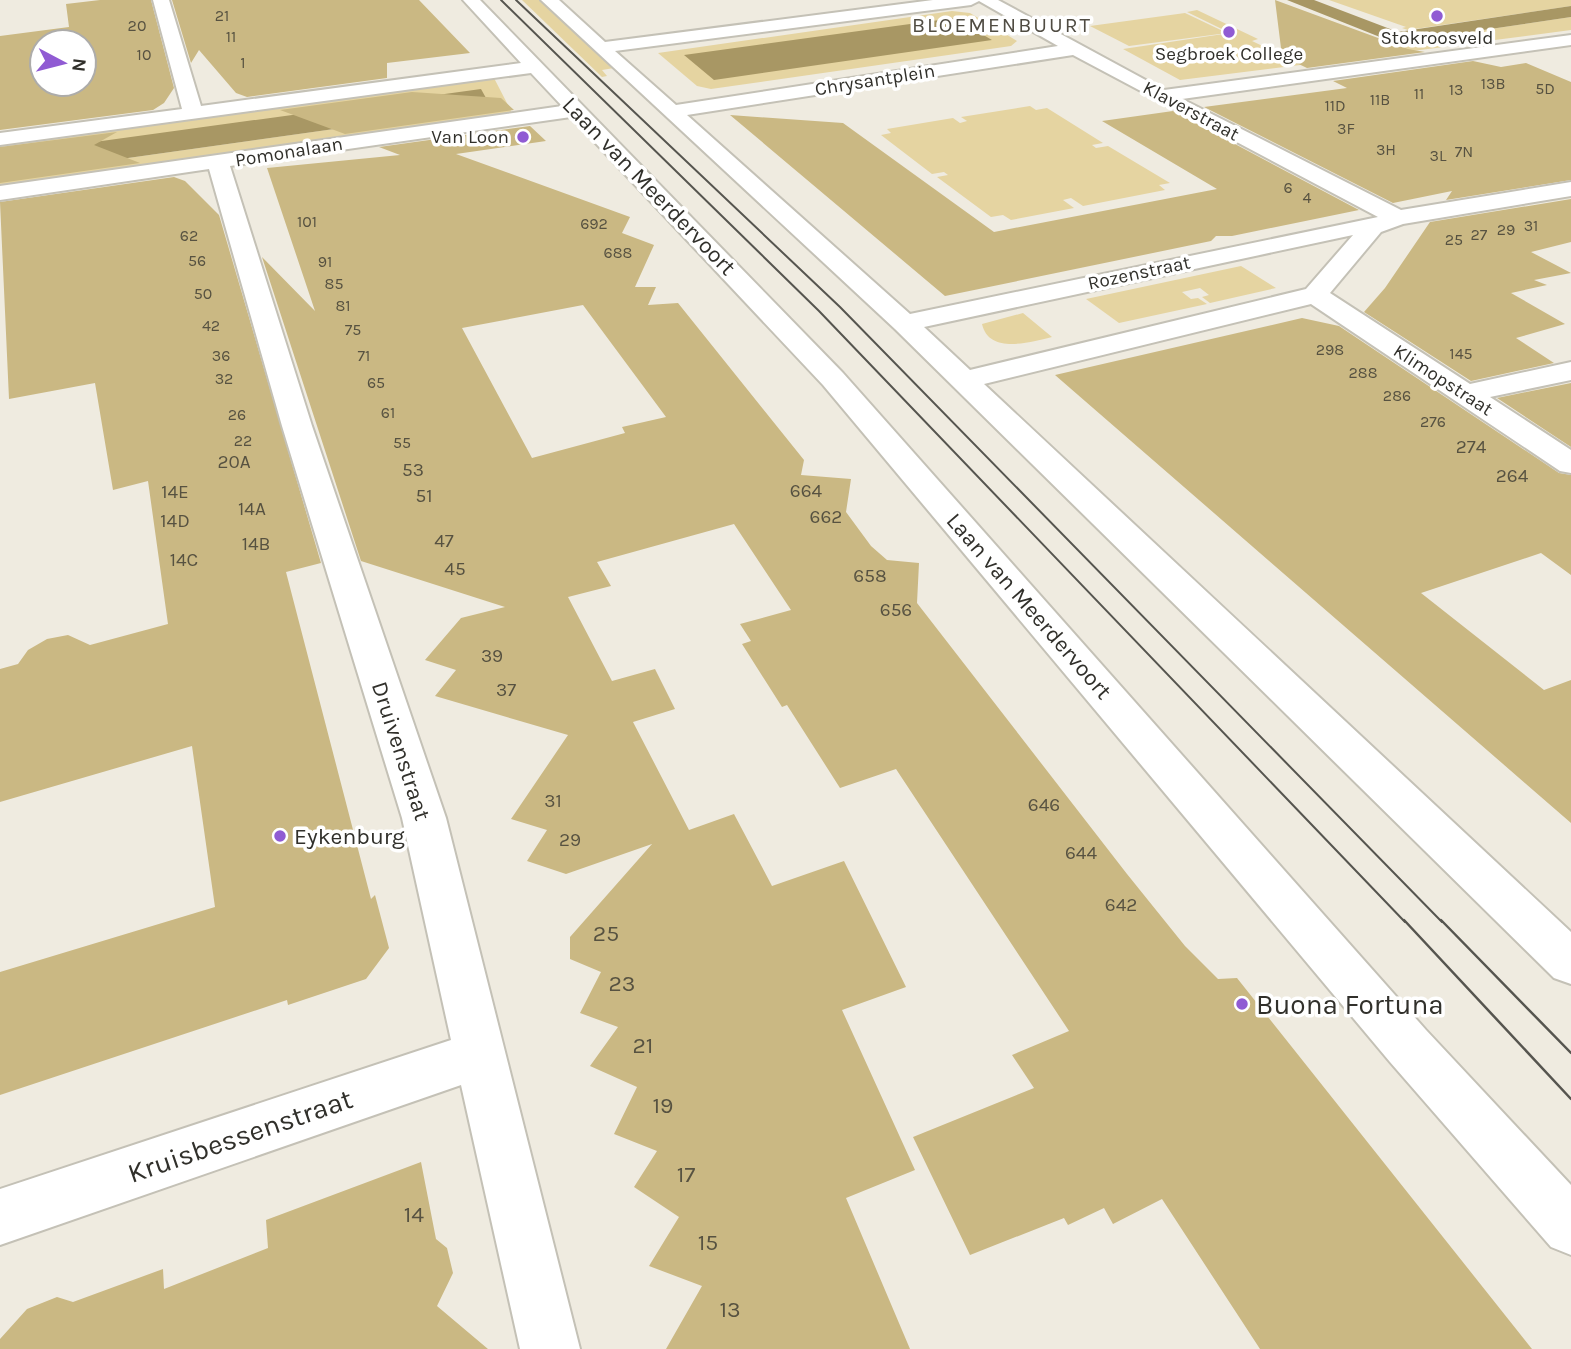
<svg xmlns="http://www.w3.org/2000/svg" width="1571" height="1349" font-family="Karla,sans-serif">
	<style>
		.green { fill: #e5d4a1 }
		.water { fill: #a89764 }
		.building { fill: #cab883; fill-rule: evenodd }
		.lines { fill: none; stroke-linecap: round; stroke-linejoin: round }
		.minor-casing { stroke: #c4c1b6; stroke-width: 4 }
		.minor { fill: #fff; fill-rule: evenodd }
		.tram-far1 { stroke: #56554f; stroke-width: 2 }
		.tram { stroke: #56554f; stroke-width: 2.5 }
		.poi-dot { fill: #905bd3; stroke: #fff; stroke-width: 2.5 }
		.labels { text-anchor: middle; dominant-baseline: central; stroke-width: 7; stroke-linejoin: round; paint-order: stroke }
		.far-number-label { font-size: 16px; fill: #575241 }
		.far-poi-label { font-size: 19px; fill: #31302b; stroke: #fff }
		.far-street-label { font-size: 19px; fill: #31302b; stroke: #fff }
		.number-label { font-size: 19px; fill: #575241 }
		.far-neighbourhood-label { font-size: 21px; letter-spacing: 2px; fill: #504c43; stroke: #fff }
		.street-label { font-size: 23px; fill: #31302b; stroke: #fff }
		.poi-label { font-size: 23px; fill: #31302b; stroke: #fff; text-anchor: start }
		.near-number-label { font-size: 23px; fill: #575241 }
		.near-poi-label { font-size: 28px; fill: #31302b; stroke: #fff; text-anchor: start }
		.near-street-label { font-size: 28px; fill: #31302b; stroke: #fff }
	</style>
	<rect width="100%" height="100%" fill="#efebe0"/>
	<path class="green" d="M522,0H540L614,68L602,70L607,76L602,77Z
		M1329,0H1571V6L1408,30L1402,28L1406,27Z
		M1197,10L1258,39L1252,41L1275,52L1425,39L1444,47L1180,80L1123,49L1230,33L1187,12Z
		M952,11L970,13L990,25L971,28L976,31L996,28L1017,41L1011,46L711,89L697,86L658,53Z
		M1185,13L1227,33L1129,46L1090,26Z
		M1571,17V30L1487,41L1429,38Z
		M494,78L512,113L0,187V176L490,107L0,155V144Z
		M1030,106L1036,110L1047,108L1103,143L1092,145L1096,148L1108,146L1170,183L1159,185L1165,190L1083,206L1071,198L1063,200L1074,208L1011,220L1003,215L991,217L937,177L948,175L944,172L932,174L881,135L891,133L887,129L953,118L960,123L967,121L961,117Z
		M1241,266L1276,288L1210,303L1202,297L1209,295L1200,288L1182,292L1191,299L1198,298L1207,304L1119,323L1086,299Z
		M1023,313L1052,337C1031,342 989,355 982,324Z"/>
	<path class="water" d="M1287,0H1314L1398,32L1571,6V17L1395,43Z
		M954,18L992,40L714,80L684,55Z
		M481,89L491,107L0,176V155Z"/>
	<path class="building" d="M100,0H151L174,88L164,103L153,110L0,130V36L69,27L66,4ZM42,42H84V84H42Z
		M172,0H419L470,53L387,63V78L247,97L236,93L199,50L191,63Z
		M1275,0L1408,49L1425,52L1307,68L1282,56Z
		M1473,61L1501,67L1526,63L1571,82V180L1446,200L1452,191L1393,203L1204,107L1347,88L1333,81Z
		M412,92L501,98L514,110L345,134L280,110Z
		M1173,111L1359,210L1232,236H1216L1211,241L945,296L730,115L843,123L994,232L1217,189L1102,121Z
		M530,126L546,141L456,154L630,217L622,233L654,245L635,287H656L648,305L678,303L804,460L801,475L851,479L846,512L871,546L887,560L919,563L917,603L1127,874L1185,946L1218,979L1237,978L1532,1349H1260L1162,1199L1113,1224L1104,1208L1068,1225L1064,1218L970,1255L913,1137L1034,1088L1012,1055L1069,1031L896,769L840,788L787,705L782,707L742,644L751,641L740,624L791,610L734,524L597,562L611,586L568,597L612,681L655,669L675,709L633,722L689,830L734,814L772,886L844,861L906,987L842,1010L915,1170L846,1198L910,1349H666L702,1286L649,1266L679,1217L634,1187L657,1151L614,1134L637,1087L590,1066L618,1027L580,1013L601,972L570,959V937L652,844L566,874L527,861L547,830L511,819L568,735L435,696L456,670L425,660L461,618L505,607L361,561L262,257L315,311L267,168L400,155L379,147ZM583,305L666,417L622,427L625,433L532,458L462,328Z
		M117,132L94,145L140,163L0,183V147Z
		M174,177L185,181L219,215L321,563L286,572L371,899L375,895L389,948L366,979L288,1005L287,1000L0,1095V972L215,907L192,746L0,802V669L18,664L28,650L47,639L68,635L90,645L168,624L148,481L113,490L95,383L9,399L0,202Z
		M1571,199V242L1531,252L1571,273L1534,280L1547,285L1511,293L1565,324L1516,338L1554,363L1471,381L1364,312L1385,288L1430,222Z
		M1302,318L1339,326L1559,473L1571,475V575L1541,553L1421,593L1544,690L1571,680V823L1055,375Z
		M1571,383V447L1497,398Z
		M421,1162L436,1239L447,1248L453,1273L437,1306L488,1349H0V1339L27,1309L57,1297L73,1302L163,1269L164,1289L268,1248L266,1220Z"/>
	<g class="lines">
		<defs>
			<path id="minor" d="M153,0H169L201,106L521,63L463,0H480L843,373L1426,1030L1571,1185V1255L1551,1247L1390,1062L823,385L571,117L230,166L312,426L446,818L580,1349H520L461,1085L0,1245V1189L451,1040L402,818L282,426L209,169L0,200V186L562,106L531,73L0,145V133L182,109Z
				M541,0H559L605,42L933,0H998L1164,90L1571,35V45L1182,99L1401,210L1571,182V196L1403,224L1381,232L1330,293L1470,384L1571,362V380L1490,397L1571,450V473L1560,471L1311,304L984,384L1571,932V984L1554,978L895,329ZM979,1L1058,46L676,105L615,51L971,5ZM1073,55L1378,217L910,314L687,115ZM1353,235L1306,289L970,370L924,327Z"/>
		</defs>
		<use href="#minor" class="minor-casing"/>
		<use href="#minor" class="minor"/>
		<path class="tram-far1" d="M501,0L819,311L1405,922
			M516,0L840,307L1442,922"/>
		<path class="tram" d="M1404,920L1571,1099
			M1441,920L1571,1053"/>
	</g>
	<g class="poi-dot">
		<circle cx="1437" cy="16" r="7"/>
		<circle cx="1229" cy="32" r="7"/>
		<circle cx="523" cy="137" r="7"/>
		<circle cx="280" cy="836" r="7"/>
		<circle cx="1242" cy="1004" r="7"/>
	</g>
	<g class="labels">
		<g class="far-number-label">
			<text x="222" y="15">21</text>
			<text x="137" y="25">20</text>
			<text x="231" y="36">11</text>
			<text x="144" y="54">10</text>
			<text x="243" y="62">1</text>
			<text x="1493" y="83">13B</text>
			<text x="1545" y="88">5D</text>
			<text x="1456" y="89">13</text>
			<text x="1419" y="93">11</text>
			<text x="1380" y="99">11B</text>
			<text x="1335" y="105">11D</text>
			<text x="1346" y="128">3F</text>
			<text x="1386" y="149">3H</text>
			<text x="1464" y="151">7N</text>
			<text x="1438" y="155">3L</text>
			<text x="1288" y="187">6</text>
			<text x="1307" y="197">4</text>
			<text x="307" y="221">101</text>
			<text x="594" y="223">692</text>
			<text x="1531" y="225">31</text>
			<text x="1506" y="229">29</text>
			<text x="1479" y="234">27</text>
			<text x="189" y="235">62</text>
			<text x="1454" y="239">25</text>
			<text x="618" y="252">688</text>
			<text x="197" y="260">56</text>
			<text x="325" y="261">91</text>
			<text x="334" y="283">85</text>
			<text x="203" y="293">50</text>
			<text x="343" y="305">81</text>
			<text x="211" y="325">42</text>
			<text x="353" y="329">75</text>
			<text x="1330" y="349">298</text>
			<text x="1461" y="353">145</text>
			<text x="221" y="355">36</text>
			<text x="364" y="355">71</text>
			<text x="1363" y="372">288</text>
			<text x="224" y="378">32</text>
			<text x="376" y="382">65</text>
			<text x="1397" y="395">286</text>
			<text x="388" y="412">61</text>
			<text x="237" y="414">26</text>
			<text x="1433" y="421">276</text>
			<text x="243" y="440">22</text>
			<text x="402" y="442">55</text>
		</g>
		<g class="far-poi-label">
			<text x="1437" y="38">Stokroosveld</text>
			<text x="1229" y="54">Segbroek College</text>
			<text x="509" y="137" text-anchor="end">Van Loon</text>
		</g>
		<g class="far-street-label">
			<text transform="translate(875 80) rotate(-9)">Chrysantplein</text>
			<text transform="translate(1191 111) rotate(28)">Klaverstraat</text>
			<text transform="translate(289 152) rotate(-9)">Pomonalaan</text>
			<text transform="translate(1139 273) rotate(-12)">Rozenstraat</text>
			<text transform="translate(1443 380) rotate(33)">Klimopstraat</text>
		</g>
		<g class="number-label">
			<text x="1471" y="447">274</text>
			<text x="234" y="462">20A</text>
			<text x="413" y="470">53</text>
			<text x="1512" y="476">264</text>
			<text x="806" y="491">664</text>
			<text x="175" y="492">14E</text>
			<text x="424" y="496">51</text>
			<text x="252" y="509">14A</text>
			<text x="826" y="517">662</text>
			<text x="175" y="521">14D</text>
			<text x="444" y="541">47</text>
			<text x="256" y="544">14B</text>
			<text x="184" y="560">14C</text>
			<text x="455" y="569">45</text>
			<text x="870" y="576">658</text>
			<text x="896" y="610">656</text>
			<text x="492" y="656">39</text>
			<text x="506" y="690">37</text>
			<text x="553" y="801">31</text>
			<text x="1044" y="805">646</text>
			<text x="570" y="840">29</text>
			<text x="1081" y="853">644</text>
			<text x="1121" y="905">642</text>
		</g>
		<g class="far-neighbourhood-label">
			<text x="1002" y="25">BLOEMENBUURT</text>
		</g>
		<g class="street-label">
			<text transform="translate(649 186) rotate(46)">Laan van Meerdervoort</text>
			<text transform="translate(1029 606) rotate(49)">Laan van Meerdervoort</text>
			<text transform="translate(401 751) rotate(72)">Druivenstraat</text>
		</g>
		<g class="poi-label">
			<text x="294" y="836">Eykenburg</text>
		</g>
		<g class="near-number-label">
			<text x="606" y="933">25</text>
			<text x="622" y="983">23</text>
			<text x="643" y="1045">21</text>
			<text x="663" y="1105">19</text>
			<text x="686" y="1174">17</text>
			<text x="414" y="1214">14</text>
			<text x="708" y="1242">15</text>
			<text x="730" y="1309">13</text>
		</g>
		<g class="near-poi-label">
			<text x="1256" y="1004">Buona Fortuna</text>
		</g>
		<g class="near-street-label">
			<text transform="translate(240 1136) rotate(-19)">Kruisbessenstraat</text>
		</g>
	</g>
	<g transform="translate(63 63) rotate(97)"><circle r="33" fill="#ffffff" stroke="#adacaa" stroke-width="2"/>
	<path d="M0-5L12 26L0 18L-12 26Z" fill="#905bd3"/>
	<text y="-10" font-size="19" font-weight="bold" text-anchor="middle" fill="#31302b">N</text>
	</g>
</svg>
